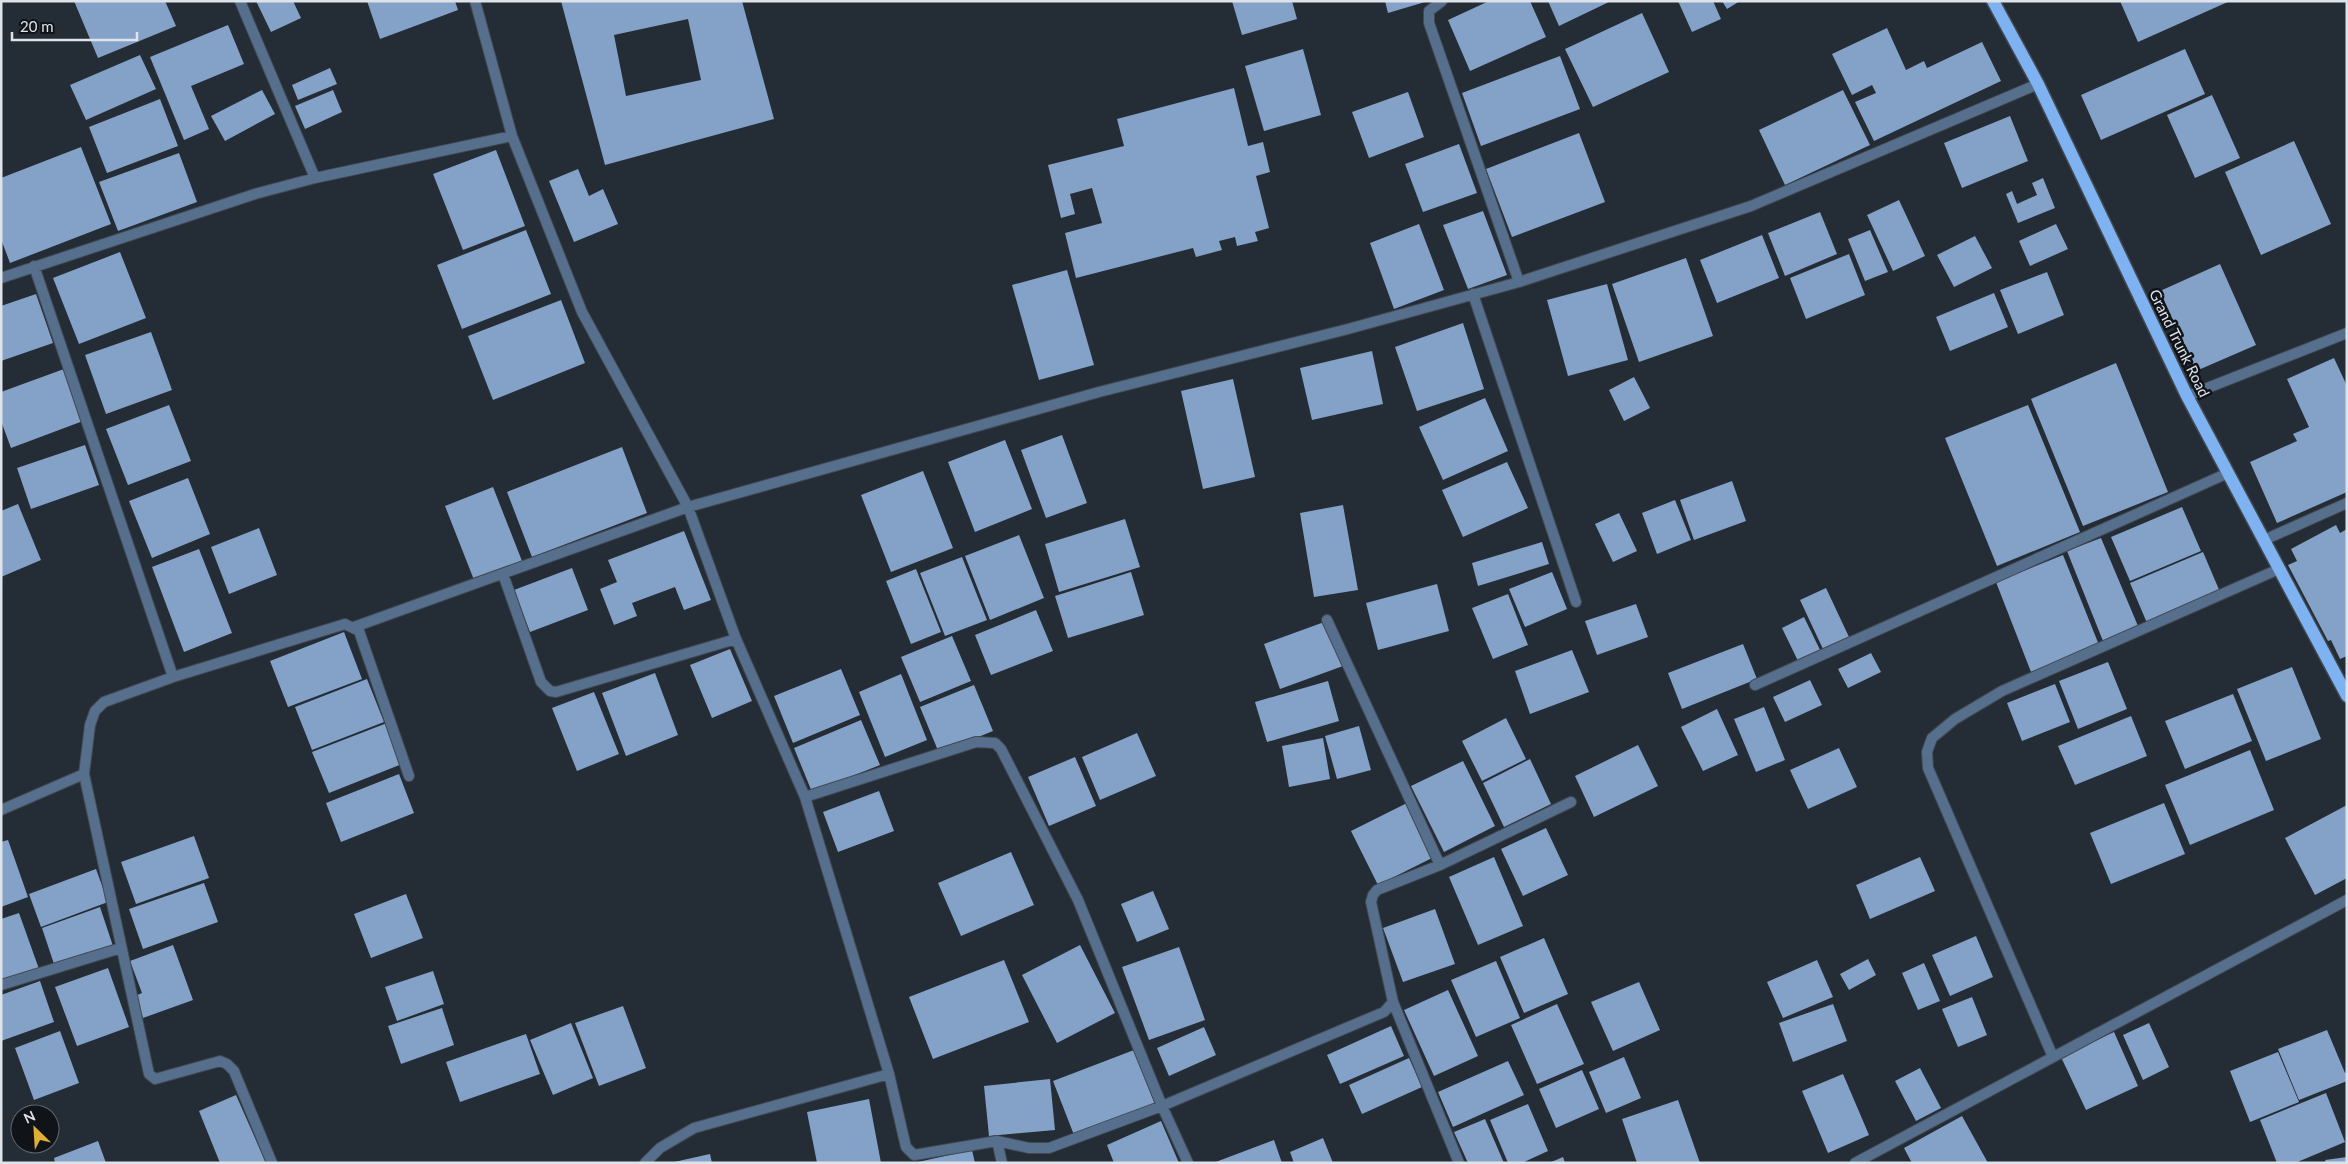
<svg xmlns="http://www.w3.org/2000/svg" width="2348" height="1164" font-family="Lato,sans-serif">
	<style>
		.building { fill: #84a2c7; fill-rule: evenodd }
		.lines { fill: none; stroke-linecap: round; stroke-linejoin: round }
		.lane-casing { stroke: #424953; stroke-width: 12 }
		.street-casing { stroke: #424953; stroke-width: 12 }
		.primary-casing { stroke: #424953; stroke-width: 15 }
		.lane { stroke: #566f8d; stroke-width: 10 }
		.street { stroke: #566f8d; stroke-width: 10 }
		.primary { stroke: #7eb2f0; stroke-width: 12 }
		.labels { text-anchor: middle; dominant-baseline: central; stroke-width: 5; stroke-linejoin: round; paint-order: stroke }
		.street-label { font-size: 15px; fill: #dee3ea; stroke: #101419 }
	</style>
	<rect width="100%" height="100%" fill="#242c36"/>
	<path class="building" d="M74,1H165L176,26L98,58Z
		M256,1H293L301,18L271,32Z
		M367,1H455L458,10L380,39Z
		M561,1H742L774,119L605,165ZM688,19L701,80L626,96L614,35Z
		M1232,1H1292L1297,19L1242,35Z
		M1385,1H1425V2L1388,13Z
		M1489,1H1530L1546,37L1470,71L1448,20Z
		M1548,1H1611L1559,26Z
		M1678,1H1713L1721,19L1692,32Z
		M1722,1H1740L1727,9Z
		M2120,1H2230L2138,42Z
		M1642,13L1669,72L1593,107L1565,49Z
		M228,25L244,64L191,86L209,129L184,140L150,57Z
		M1887,28L1906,70L1924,61L1927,68L1982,42L2001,81L1874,141L1855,102L1876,93L1872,85L1852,95L1832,54Z
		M1303,49L1321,115L1264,131L1245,66Z
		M2185,49L2205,94L2101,140L2081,95Z
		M140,55L156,89L86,120L70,85Z
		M1560,56L1580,109L1481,146L1462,93Z
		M330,68L337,84L298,100L292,85Z
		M1234,88L1248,146L1263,142L1270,172L1256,176L1269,228L1255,232L1258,241L1237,246L1235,237L1219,241L1222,250L1196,257L1193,248L1076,278L1065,233L1102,223L1092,188L1070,194L1075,214L1061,218L1048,165L1124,146L1117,119Z
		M262,90L275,114L225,141L211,116Z
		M333,90L342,112L305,129L295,106Z
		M1843,90L1870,145L1785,185L1759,130Z
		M1408,92L1424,137L1369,158L1352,112Z
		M2212,95L2240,158L2195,178L2167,115Z
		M160,99L178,146L107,173L89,127Z
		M2010,116L2028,161L1962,188L1944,143Z
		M1579,133L1605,202L1512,237L1486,169Z
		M2294,141L2331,224L2261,255L2225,172Z
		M1459,144L1477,193L1423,212L1405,164Z
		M81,147L111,224L10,263L1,239V178Z
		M496,150L525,226L463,250L433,174Z
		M179,153L197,202L118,231L99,182Z
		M578,169L589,196L603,189L618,224L574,242L549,181Z
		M2043,178L2055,208L2018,223L2006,194L2012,191L2017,204L2037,195L2032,183Z
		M1899,200L1925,256L1893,271L1867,215Z
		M1483,211L1507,275L1468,289L1443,225Z
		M1820,212L1837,254L1785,276L1768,233Z
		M1419,224L1444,290L1394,309L1370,243Z
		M2056,224L2068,249L2030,266L2019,241Z
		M526,230L551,294L462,329L437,265Z
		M1870,230L1888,272L1865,281L1848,239Z
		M1762,235L1779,278L1717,303L1700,260Z
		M1975,236L1992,268L1954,287L1937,255Z
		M120,252L146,318L79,344L53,278Z
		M1849,254L1865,295L1806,319L1790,278Z
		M1686,258L1713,336L1639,362L1612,284Z
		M2220,264L2256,345L2196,371L2160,291Z
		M1067,270L1094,365L1039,380L1012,285Z
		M2047,272L2064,315L2018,334L2000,290Z
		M1607,284L1628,360L1568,376L1547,300Z
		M1994,293L2008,327L1950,351L1936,317Z
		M36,294L53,343L1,361V306Z
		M561,300L585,363L493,400L468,336Z
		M1463,323L1484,389L1417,411L1395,347Z
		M151,332L172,390L106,414L85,355Z
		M1372,351L1383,404L1312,420L1300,368Z
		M2334,358L2347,386V492L2277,523L2250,462L2297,441L2293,434L2309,427L2287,379Z
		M2116,363L2168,492L2083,526L2031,399Z
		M64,369L83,421L11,448L1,421V392Z
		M1634,377L1650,408L1624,421L1609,390Z
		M1233,379L1255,477L1203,489L1181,391Z
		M1485,398L1508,451L1443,480L1419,427Z
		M169,405L191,461L128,485L106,429Z
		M2028,405L2080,532L1997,566L1945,438Z
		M1062,435L1087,503L1046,518L1021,450Z
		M1005,440L1032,509L975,532L948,462Z
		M85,445L99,485L31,509L17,468Z
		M622,447L647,513L532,557L507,492Z
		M1507,462L1528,508L1463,537L1442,490Z
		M923,471L953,548L891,572L861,495Z
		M188,478L210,534L152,558L129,501Z
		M1732,481L1746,521L1694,540L1680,500Z
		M493,487L522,561L474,580L445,506Z
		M1675,500L1691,540L1657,554L1642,513Z
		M18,504L41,560L1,577V511Z
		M1343,505L1358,590L1314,597L1300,513Z
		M2182,507L2201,551L2130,581L2111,537Z
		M1619,513L1637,551L1613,562L1595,524Z
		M1125,519L1140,567L1059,592L1045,544Z
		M2336,525L2340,533L2347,529V656L2340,659L2331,640L2328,641L2288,565L2297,561L2291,549Z
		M259,528L277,575L229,594L211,547Z
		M684,531L711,600L684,610L675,587L632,603L637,616L614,625L600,589L617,582L608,560Z
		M1019,535L1044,598L990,620L965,556Z
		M2101,538L2138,626L2103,641L2067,551Z
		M1542,542L1549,564L1478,586L1472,563Z
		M199,549L232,633L184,652L152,567Z
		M2203,552L2220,592L2147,623L2130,583Z
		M2063,555L2099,645L2031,672L1996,582Z
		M962,557L987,620L945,636L920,573Z
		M572,568L588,610L530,632L514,590Z
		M916,569L941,632L911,644L886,581Z
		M1131,572L1144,615L1068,638L1055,596Z
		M1552,572L1567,609L1525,627L1509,589Z
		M1437,584L1449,631L1378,650L1366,603Z
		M1826,588L1849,637L1823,649L1800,600Z
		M1508,594L1528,645L1493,659L1472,608Z
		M1636,604L1648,637L1597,655L1585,621Z
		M1036,610L1053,651L991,675L975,635Z
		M1804,617L1821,652L1799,663L1782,628Z
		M1327,621L1343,666L1280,689L1264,644Z
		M344,632L362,679L288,707L270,661Z
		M952,636L971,681L920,702L901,657Z
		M1743,644L1757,679L1682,709L1668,673Z
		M730,649L752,701L712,718L690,665Z
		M1572,650L1589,692L1530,714L1515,671Z
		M1871,653L1881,672L1848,688L1838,669Z
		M2108,662L2127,709L2078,729L2059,681Z
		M2292,667L2321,739L2266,761L2237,689Z
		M841,669L860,715L793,743L774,696Z
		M655,673L678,735L626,756L602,693Z
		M901,674L927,740L885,757L859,692Z
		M367,679L384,722L312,750L295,707Z
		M1810,680L1822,705L1785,722L1773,697Z
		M1328,681L1339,721L1267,742L1255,702Z
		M2055,684L2070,722L2022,741L2007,703Z
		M974,685L993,731L939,753L920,707Z
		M594,692L619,754L577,771L552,708Z
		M2233,694L2252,741L2185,769L2165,721Z
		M1764,707L1785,760L1756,772L1734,719Z
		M1717,709L1738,755L1703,771L1681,727Z
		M2131,716L2147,756L2075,785L2058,746Z
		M1506,718L1526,759L1482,781L1462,741Z
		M861,720L880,765L812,792L794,748Z
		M387,723L402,764L329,793L312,752Z
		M1359,726L1371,770L1337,779L1325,736Z
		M1137,733L1156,776L1100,800L1082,757Z
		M1323,738L1330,779L1289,787L1282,746Z
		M1638,745L1658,786L1594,817L1575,776Z
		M1839,748L1857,787L1808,809L1790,770Z
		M2250,750L2274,810L2190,845L2165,785Z
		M1075,757L1096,806L1049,826L1028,777Z
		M1530,759L1551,804L1504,827L1483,783Z
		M1463,761L1495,826L1444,852L1411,786Z
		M399,774L414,813L341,842L326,803Z
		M879,791L894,831L838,852L823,812Z
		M1407,803L1434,857L1378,885L1351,831Z
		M2164,803L2185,854L2111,884L2090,833Z
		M2347,805V878L2315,895L2285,838Z
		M1546,828L1568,875L1523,896L1501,849Z
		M194,836L209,878L136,904L121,862Z
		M8,840L28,897L1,907V842Z
		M1011,852L1034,905L961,936L938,883Z
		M1494,857L1523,926L1478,945L1449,877Z
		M1920,857L1935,891L1870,919L1856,885Z
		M96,869L108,902L41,927L29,894Z
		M204,883L218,922L143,949L129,909Z
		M1153,891L1169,929L1137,942L1121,904Z
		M406,894L423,938L371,958L354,914Z
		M100,907L113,946L55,967L42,928Z
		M1435,909L1455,964L1403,982L1383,928Z
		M19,913L39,969L1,983V919Z
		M1976,936L1993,977L1950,996L1932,955Z
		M1544,938L1568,994L1524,1013L1500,957Z
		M173,945L193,1000L143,1018L135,996L142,993L130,961Z
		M1080,945L1115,1013L1057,1043L1022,975Z
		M1179,947L1205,1020L1149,1040L1122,967Z
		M1868,959L1876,975L1849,990L1840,974Z
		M1004,960L1029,1022L933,1059L909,997Z
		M1817,960L1833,997L1783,1018L1767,982Z
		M1496,961L1520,1018L1476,1037L1451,980Z
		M1924,963L1940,1001L1918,1010L1902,973Z
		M108,968L129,1027L77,1046L55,987Z
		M433,971L444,1004L397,1021L385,987Z
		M40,981L54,1022L1,1041V995Z
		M1639,982L1660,1030L1613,1051L1591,1002Z
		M1448,990L1478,1056L1434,1076L1404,1010Z
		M1972,997L1987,1035L1958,1047L1942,1009Z
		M1557,1004L1584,1064L1537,1084L1511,1025Z
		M1833,1004L1847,1041L1793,1062L1779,1023Z
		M623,1006L646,1068L599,1086L575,1023Z
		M442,1008L454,1045L401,1064L388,1026Z
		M571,1023L593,1078L553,1095L530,1040Z
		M2149,1023L2169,1067L2143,1080L2123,1035Z
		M1391,1026L1404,1056L1340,1084L1327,1055Z
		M1204,1027L1216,1055L1169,1076L1157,1048Z
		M2327,1030L2345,1073L2347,1072V1081L2299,1100L2278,1049Z
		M60,1031L79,1083L34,1100L15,1048Z
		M2114,1032L2138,1086L2086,1110L2061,1057Z
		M526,1034L540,1074L460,1102L446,1062Z
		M1134,1050L1155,1104L1074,1135L1053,1081Z
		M2278,1052L2299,1102L2250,1122L2230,1071Z
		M1624,1057L1641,1098L1606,1113L1589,1072Z
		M1409,1058L1422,1087L1362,1114L1349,1085Z
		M1508,1061L1524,1095L1453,1127L1438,1092Z
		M1920,1068L1941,1108L1916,1121L1895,1081Z
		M1582,1070L1599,1109L1556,1128L1539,1089Z
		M1843,1074L1869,1135L1828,1153L1802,1091Z
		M1050,1079L1055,1130L989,1136L984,1086Z
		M2326,1093L2345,1142L2295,1163H2277L2260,1120Z
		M236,1095L266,1163H220L199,1111Z
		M869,1099L881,1163H817L807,1112Z
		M1678,1100L1700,1163H1637L1622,1119Z
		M1528,1104L1548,1151L1522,1163H1508L1490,1120Z
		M1962,1116L1988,1163H1912L1904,1148Z
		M1485,1119L1504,1163H1468L1454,1132Z
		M1161,1121L1179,1163H1114L1107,1145Z
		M1323,1138L1333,1163H1294L1290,1152Z
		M1274,1140L1282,1163H1213Z
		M98,1141L106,1163H55L54,1158Z
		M972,1150L975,1163H918V1162Z
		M710,1154L712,1163H674V1162Z
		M1563,1157L1565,1163H1549Z
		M2347,1157V1163H2326L2325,1160Z"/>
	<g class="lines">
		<defs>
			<path id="lane" d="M2187,396L2347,333
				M2264,540L2347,503"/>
			<path id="street" d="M240,1L315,178
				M475,1L512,136L582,312L688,507L736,639L805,797L889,1074L906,1147L914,1155L997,1141L1002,1163
				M1442,1L1429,11V23L1519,282
				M34,266L173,677
				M1,278L255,194L315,178L512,136
				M1473,294L1576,602
				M503,574L541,682L550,691L556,692L736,639
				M1327,620L1440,865
				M354,627L688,507L1099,392L1348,329L1519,282L1751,206L2038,84
				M1755,685L2228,473
				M84,774L90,725L95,711L104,702L173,677L345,624L359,631L409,776
				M805,797L976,742L995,743L1001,749L1078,900L1162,1106L1188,1163
				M1,810L84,774L149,1074L155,1079L220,1061L227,1064L234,1071L272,1163
				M1,985L121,948
				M1393,1002L1459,1163
				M2053,1057L1928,768L1927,752L1932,738L1955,719L2002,691L2279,569
				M997,1141L1029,1148H1049L1162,1106L1384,1012L1393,1002L1371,902L1373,895L1377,890L1440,865L1571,802
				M645,1163L660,1148L694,1128L889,1074
				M1855,1163L2347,900"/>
			<path id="primary" d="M1993,1L2038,84L2187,396L2347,696"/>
		</defs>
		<use href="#lane" class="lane-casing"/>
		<use href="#street" class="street-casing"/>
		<use href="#primary" class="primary-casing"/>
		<use href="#lane" class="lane"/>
		<use href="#street" class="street"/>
		<use href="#primary" class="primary"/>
	</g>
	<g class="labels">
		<g class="street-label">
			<text transform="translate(2180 343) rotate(64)">Grand Trunk Road</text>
		</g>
	</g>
	<rect width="2348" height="1164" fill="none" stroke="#dee3ea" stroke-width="5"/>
	<g transform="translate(35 1129) rotate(335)"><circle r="24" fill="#101419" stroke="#62676d"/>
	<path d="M0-4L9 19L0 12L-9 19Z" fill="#dfb034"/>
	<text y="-8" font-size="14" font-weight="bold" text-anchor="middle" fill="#dee3ea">N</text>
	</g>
	<path d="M12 32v8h125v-8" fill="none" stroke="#dee3ea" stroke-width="2.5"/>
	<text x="20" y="32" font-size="15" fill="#dee3ea" stroke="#101419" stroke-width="4" paint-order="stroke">20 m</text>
</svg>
